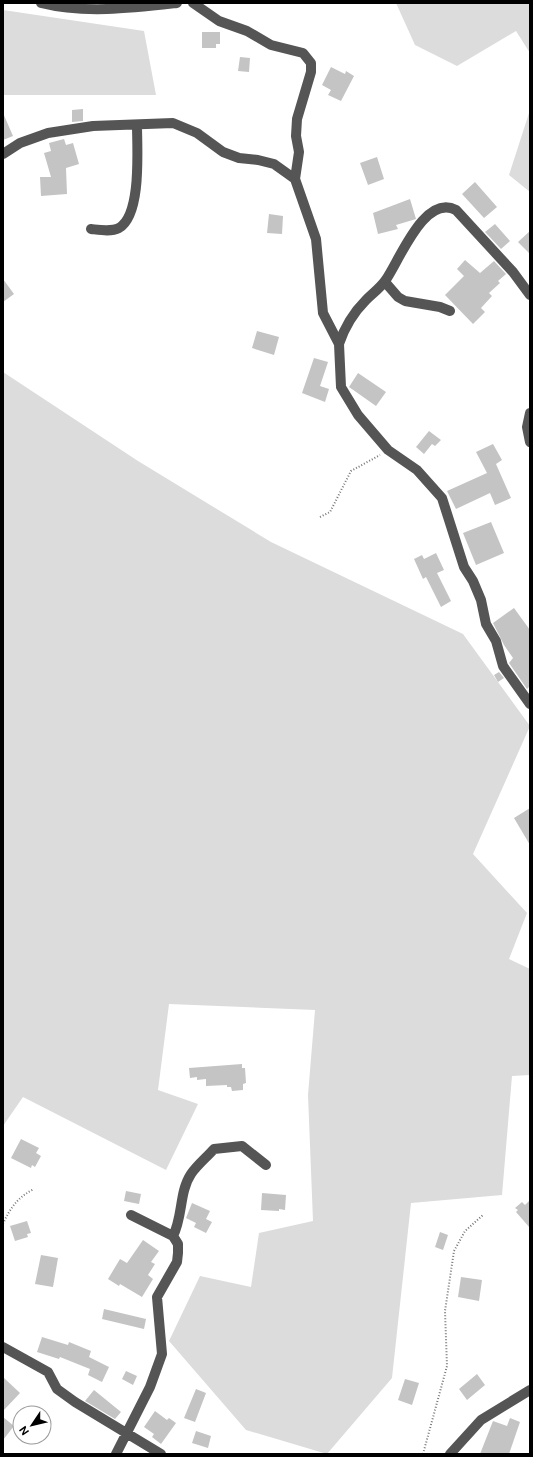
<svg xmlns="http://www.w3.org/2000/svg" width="533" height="1457" font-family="'DM Sans',sans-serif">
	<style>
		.green { fill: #dcdcdc }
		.building { fill: #c4c4c4 }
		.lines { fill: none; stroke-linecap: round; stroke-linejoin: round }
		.path { stroke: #777; stroke-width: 2; stroke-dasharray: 1 2; stroke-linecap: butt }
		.minor { stroke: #555; stroke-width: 10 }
	</style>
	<rect width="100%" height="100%" fill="#fff"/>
	<path class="green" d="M396,3H530V53L516,31L457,66L415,45Z
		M3,10L144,31L156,95H3Z
		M530,110V192L509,175Z
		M3,372L138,461L271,542L463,634L530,726L473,854L527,913L509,959L530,969V1075L512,1076L502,1195L411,1203L392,1378L327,1454L246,1430L169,1341L200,1276L251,1287L259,1233L313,1221L308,1095L315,1010L169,1004L158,1090L198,1104L166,1170L23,1097L3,1126Z"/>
	<path class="building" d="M202,32H220V44H216V48H202Z
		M240,57L250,58L249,72L238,71Z
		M331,67L345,74L346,71L354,76L341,101L328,95L331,90L322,85Z
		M83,109V121L72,122V110Z
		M3,113L13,136L3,140Z
		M64,139L66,145L73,143L79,164L66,168L67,194L41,196L40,177H51L44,153L51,151L49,143Z
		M377,157L384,179L368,185L360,163Z
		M475,182L497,207L484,218L462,194Z
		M410,199L416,219L396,225L398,229L378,234L373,213Z
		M269,214L283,216L282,234L267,233Z
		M495,224L510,241L501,249L485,232Z
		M530,231V254L518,242Z
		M465,260L480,273L494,261L506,274L498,281L500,283L489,293L492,296L481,308L485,312L473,324L445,295L464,276L457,269Z
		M3,279L14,294L3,302Z
		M257,331L279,337L274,355L252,348Z
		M314,358L328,362L320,386L329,389L325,402L302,393Z
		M358,373L386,392L376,406L349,387Z
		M429,431L441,440L435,446L432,444L424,454L416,447Z
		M493,444L502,460L496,464L511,498L495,505L490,493L456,509L447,491L487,473L476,452Z
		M491,522L504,553L476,565L463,533Z
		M436,553L444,570L437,573L451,601L441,607L426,577L423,579L414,559L422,555L424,559Z
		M514,608L530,630V686L527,689L509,663L513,658L504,645L493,623Z
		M499,672L504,678L498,682L494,675Z
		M530,808V845L514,818Z
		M242,1064V1068H245L246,1083L243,1084V1090L232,1091L231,1087H227V1085L206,1086V1079L197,1080V1077L190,1078L189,1068Z
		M21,1139L39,1148L36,1153L41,1156L35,1167L32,1165L31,1168L11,1158Z
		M126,1191L141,1194L139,1204L124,1201Z
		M262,1193L286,1195L285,1210L279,1209V1211L261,1210Z
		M530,1200V1228L516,1212L518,1210L515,1208L522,1202L525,1205Z
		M192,1203L210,1211L206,1219L212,1222L206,1233L194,1227L196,1223L186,1218Z
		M27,1221L31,1233L27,1234L28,1237L15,1241L10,1226Z
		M440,1232L448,1235L443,1250L435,1247Z
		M143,1240L159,1251L151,1262L155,1264L148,1275L153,1279L142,1297L120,1284L119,1286L108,1279L120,1259L127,1263Z
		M41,1255L58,1258L53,1287L35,1284Z
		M461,1277L482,1280L479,1301L458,1297Z
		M104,1309L146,1319L144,1329L102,1319Z
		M42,1337L68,1345L69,1342L91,1351L89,1357L109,1367L102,1382L88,1375L90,1369L60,1357L59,1359L37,1352Z
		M126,1371L137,1376L133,1385L122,1379Z
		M477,1374L485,1385L467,1400L459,1389Z
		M3,1377L20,1393L3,1411Z
		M405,1379L419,1383L412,1405L398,1400Z
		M196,1389L206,1393L195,1422L184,1418Z
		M94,1390L121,1412L115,1419L85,1401Z
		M155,1411L167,1420L169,1418L176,1423L161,1444L152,1437L154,1434L144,1427Z
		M3,1417L14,1426L3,1440Z
		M510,1418L520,1422L509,1454H480L493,1421L507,1426Z
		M196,1431L211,1436L208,1448L192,1443Z"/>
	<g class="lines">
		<path class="path" d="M320,517L330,512L351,471L380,455
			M3,1224C10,1208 18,1197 34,1189
			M423,1454L447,1366L445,1311L454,1251L465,1231L483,1215"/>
		<path class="minor" d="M41,3C84,14 133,8 177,3
			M193,3L219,21L247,31L271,45L303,53L311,63V72L297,119L296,136L299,152L295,179
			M3,154L20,143L48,133L93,126L173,123L197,133L223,152L239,158L258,160L274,164L295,179L316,239L323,313L339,344L341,387L358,415L388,450L417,470L442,498L464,567L473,581L481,600L486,624L496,641L503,666L530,704
			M91,229C100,230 111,232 119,228C142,215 137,148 137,125
			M385,282L398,297L405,301L440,307L450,311
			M339,344C345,326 353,313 366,300C372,294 380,288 385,281C399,262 424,193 456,210L513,272L530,295
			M530,413L527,427L530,442
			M173,1236C183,1217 179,1192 191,1174C197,1165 207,1157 214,1149L242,1146L266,1165
			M3,1347L48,1372L57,1389L75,1402L161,1454
			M116,1454L150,1387L162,1354L157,1297L177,1262L178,1253V1244L173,1236L131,1215
			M450,1454L481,1420L530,1390"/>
	</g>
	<rect width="533" height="1457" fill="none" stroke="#000000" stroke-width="8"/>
	<g transform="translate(32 1425) rotate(235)"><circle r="19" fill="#ffffff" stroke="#999999"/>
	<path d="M0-3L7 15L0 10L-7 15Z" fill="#000000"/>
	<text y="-6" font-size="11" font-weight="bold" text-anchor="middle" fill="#000000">N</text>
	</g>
</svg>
